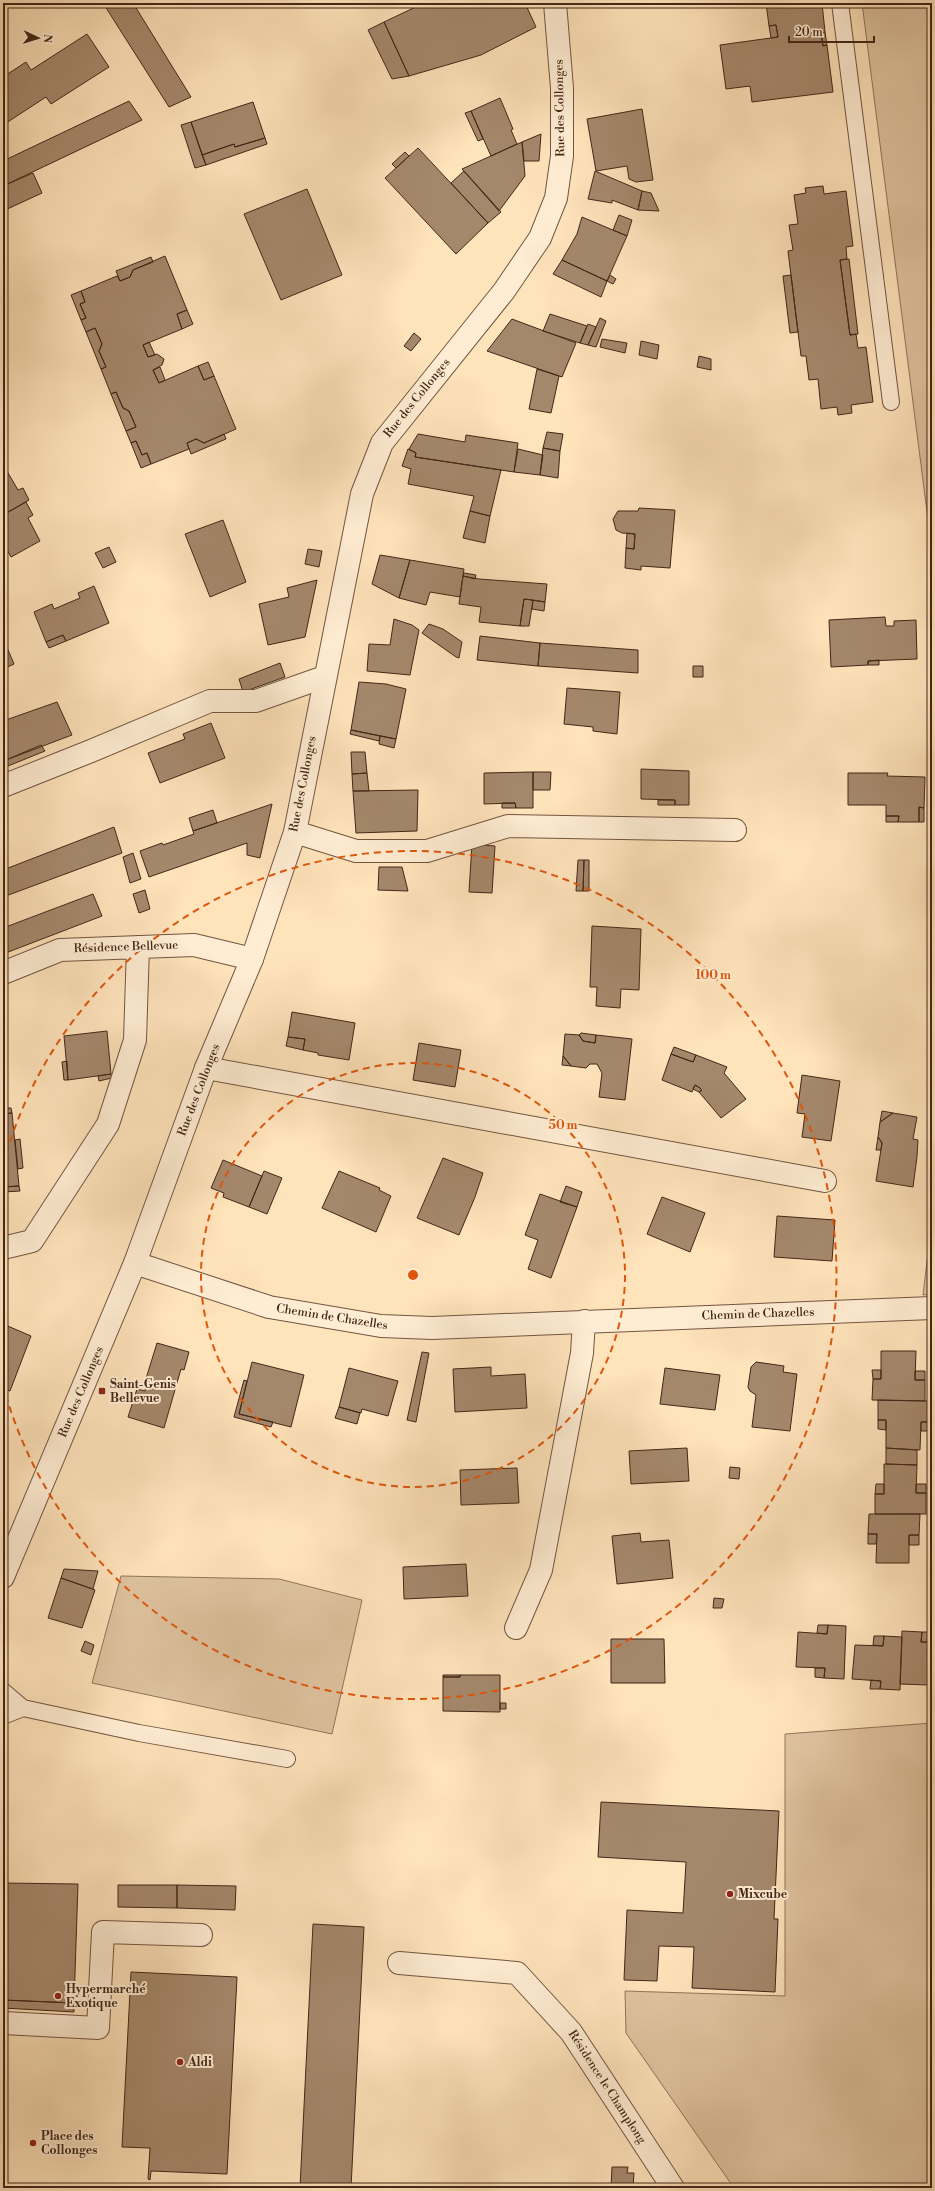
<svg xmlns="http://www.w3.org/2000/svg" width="935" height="2191" font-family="'Libre Bodoni',serif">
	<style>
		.green { fill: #dfc39f; stroke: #91745a }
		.building { fill: #a5886c; stroke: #432616 }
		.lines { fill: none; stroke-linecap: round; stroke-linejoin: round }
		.service-casing { stroke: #72553f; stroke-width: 18 }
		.minor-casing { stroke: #72553f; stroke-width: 24 }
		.tertiary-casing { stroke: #72553f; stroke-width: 24 }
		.service { stroke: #ffedd3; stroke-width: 16 }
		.minor { stroke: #ffedd3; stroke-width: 22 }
		.tertiary { stroke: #ffedd3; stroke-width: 22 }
		.ring { fill: none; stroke: #e0560c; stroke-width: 2; stroke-dasharray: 7 5 }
		.poi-dot { fill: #8f2418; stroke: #ffedd3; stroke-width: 1.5 }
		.labels { text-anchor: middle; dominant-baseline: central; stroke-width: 4; stroke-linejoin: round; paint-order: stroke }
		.street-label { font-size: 12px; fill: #432616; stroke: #ffedd3 }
		.poi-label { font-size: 12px; font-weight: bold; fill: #432616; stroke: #ffedd3; text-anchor: start }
		.centre { fill: #e0560c; stroke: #ffedd3; stroke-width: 2 }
		.ring-label { font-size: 12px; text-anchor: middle; font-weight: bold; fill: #e0560c; stroke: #ffedd3; stroke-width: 4; stroke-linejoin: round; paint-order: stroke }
	</style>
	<rect width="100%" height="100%" fill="#ffe3bb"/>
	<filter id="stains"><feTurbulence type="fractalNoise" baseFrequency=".005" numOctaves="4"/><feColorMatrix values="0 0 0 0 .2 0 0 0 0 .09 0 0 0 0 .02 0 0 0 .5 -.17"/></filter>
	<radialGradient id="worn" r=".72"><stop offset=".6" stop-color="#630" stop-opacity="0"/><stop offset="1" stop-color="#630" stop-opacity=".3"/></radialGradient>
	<path class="green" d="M862,3H932V551Z
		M932,1219V1294L923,1295Z
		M121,1576L279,1579L362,1600L332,1734L92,1683Z
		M932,1723V2188H734L626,2033L625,1991L785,1996V1734Z"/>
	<path class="building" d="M103,3H133L191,97L169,107Z
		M424,3H525L536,27L481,55L409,76L384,22Z
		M766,3H822L825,32L821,33L823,46L827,45L833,92L752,102L750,86L726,89L720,45L778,37L776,25L769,26Z
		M384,22L409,76L392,79L368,30Z
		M776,25L778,37L771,38L769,26Z
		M825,32L827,45L823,46L821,33Z
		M87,34L109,67L51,104L46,97L3,125V77L26,62L31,70Z
		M500,98L513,129L511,130L517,144L491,156L471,111Z
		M129,101L142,120L3,186V161Z
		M253,102L265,138L235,147L234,144L202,155L191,122Z
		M642,109L653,180L636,182L629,179L627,166L596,171L587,119Z
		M471,111L483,139L478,141L465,113Z
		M191,122L206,165L195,168L181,125Z
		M541,134L539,161H524L522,142Z
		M265,138L267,144L206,165L202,155L234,144L235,147Z
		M522,142L525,176L499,211L462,169Z
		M418,148L488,223L456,254L385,178Z
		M405,152L409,156L396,168L392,164Z
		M464,171L501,212L488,223L451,183Z
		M595,171L642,191L638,210L612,200V203L588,199Z
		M33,173L42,193L3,211V186Z
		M823,186L824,194L846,191L853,246L846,247L847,259L840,260L850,335L856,334L858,348L866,347L873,402L851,405L852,413L838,415L837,407L821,409L818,379L809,380L806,356H801L788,251L793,250L789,225L798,224L794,195L806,193L805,188Z
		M307,189L342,275L281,300L244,214Z
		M642,191L651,193L659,211L638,210Z
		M619,215L632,220L627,236L613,230Z
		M582,217L627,236L607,281L562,260L577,234Z
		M165,256L187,310L177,314L182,329L143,345L148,357L157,354L164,359L162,365L153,370L159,383L198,366L204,380L214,376L236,429L204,443L196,439L187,443L189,449L151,464L147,453L142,455L136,441L131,443L126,431L136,427L129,411L123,408L116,392L111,394L101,369L106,367L99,351L102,344L95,328L86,332L81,320L86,318L80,304L85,302L81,291L117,276L120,281L130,277L133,270Z
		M151,257L153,262L133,270L130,277L120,281L116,271Z
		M849,259L858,334L850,335L840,260Z
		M562,260L607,281L601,297L553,274Z
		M610,275L616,279L613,284L607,281Z
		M791,275L798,332L790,333L783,276Z
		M81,291L85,302L80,304L86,318L81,320L71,295Z
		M187,310L193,324L182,329L177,314Z
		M550,314L587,326L580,343L543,331Z
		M600,318L606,321L596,347L588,345Z
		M512,319L576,343L562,377L487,351Z
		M588,324L596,327L588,345L580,343Z
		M95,328L102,344L99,351L106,367L101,369L86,332Z
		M414,333L421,339L411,351L404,346Z
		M602,339L627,343L625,353L600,347Z
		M641,341L659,345L657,359L639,355Z
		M149,342L155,355L148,357L143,345Z
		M699,356L711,359V370L697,367Z
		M208,362L214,376L204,380L198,366Z
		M160,367L165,380L159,383L153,370Z
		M537,369L559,376L551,413L529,409Z
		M116,392L123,408L129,411L136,427L126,431L111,394Z
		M547,432L563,434L560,451L543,448Z
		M224,434L226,439L191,454L187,443L196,439L204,443Z
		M418,434L465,442L466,435L518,443L514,472L415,457L416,453L409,449Z
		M136,441L142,455L147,453L151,464L141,468L131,443Z
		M543,448L560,451L558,478L540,475Z
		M408,449L416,453L415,457L501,470L490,516L470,511L474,496L408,484L411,469L402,466Z
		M518,449L543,455L540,475L514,472Z
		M4,466L18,490L23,488L29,500L3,515Z
		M26,502L33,515L28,518L40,541L11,557L3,542V515Z
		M639,508L675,510L670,568L641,566V570L625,568L626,548L634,549L635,534L622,533L616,530L613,519L618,511H638Z
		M470,511L490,516L485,543L463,538Z
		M223,520L246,582L210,597L185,534Z
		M627,533L635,534L634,549L626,548Z
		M109,547L116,562L103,568L95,553Z
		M308,549L322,551L319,567L305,564Z
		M380,555L410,560L399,598L372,584Z
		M410,560L464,569L460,597L430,592L426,605L399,598Z
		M464,573L476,575L475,579L463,576Z
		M463,576L479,579L547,584L545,602L524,599L520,626L479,622L481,607L459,604Z
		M317,580L305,637L268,645L259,604L289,597L287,588Z
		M94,586L109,623L66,641L63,635L46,642L34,612L52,604L54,609L80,598L78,593Z
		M524,599L533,600L529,626H520Z
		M533,600L545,602L544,611L532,609Z
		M885,617L886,626H894V621L916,620L917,659L868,661V665L831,667L829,620Z
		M394,619L412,625L419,630L410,675L367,671L369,644L390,645Z
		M429,624L443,629L462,642L459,658L456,657L422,633Z
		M63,635L66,641L49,648L46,642Z
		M480,636L540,643L538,666L477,660Z
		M3,638L14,664L3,669Z
		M540,643L638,650V673L538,666Z
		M879,660V665H868V661Z
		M280,663L285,677L243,692L239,679Z
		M693,666H703V677H693Z
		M359,682L386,684L406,689L396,739L351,730Z
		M567,688L620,692L617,734L593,731V727L564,724Z
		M57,702L72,735L6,760L3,753V721Z
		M211,723L225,758L160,783L148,753L185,739L183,734Z
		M351,730L380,736L379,741L350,734Z
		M380,736L396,739L394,748L379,744Z
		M41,745L45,751L8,766L6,760Z
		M351,752H365L367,773L352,774Z
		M641,769L689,771V805H675V800L641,799Z
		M533,772V808H516L515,803L484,804V773Z
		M533,772H551L550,790H533Z
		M367,773L369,791H353L352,774Z
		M848,773H888L887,776L925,777L924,808L919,807V822H898L899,816H886V805H848Z
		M418,790L417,831L356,833L353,791Z
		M658,800H675V805H658Z
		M502,803H515L516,808H502Z
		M272,804L260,858L247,855V843L149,877L140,851L162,843L163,845L194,834L193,831Z
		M919,807L924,808V822H919Z
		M213,810L217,823L193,831L189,818Z
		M886,816H899L898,822H886Z
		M114,827L122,853L3,897V870Z
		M472,844L495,846L492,893L469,892Z
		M133,853L141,879L130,883L123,857Z
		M578,860H584L583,891H576Z
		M584,860H589V891H583Z
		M379,867H402L408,891L378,890Z
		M145,890L150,909L139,913L133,894Z
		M93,894L102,916L3,954V928Z
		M592,926L641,929L639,990L621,989L620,1008L596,1006L597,987H590Z
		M292,1012L355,1023L349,1060L318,1055V1053L303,1050L305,1039L288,1037Z
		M107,1031L111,1074L68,1080L64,1036Z
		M581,1033L596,1035L595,1043L583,1041L579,1035Z
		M565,1034L579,1035L583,1041L595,1043L596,1035L632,1039L625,1100L599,1097L602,1073L597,1064H590L586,1068L571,1066L563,1056Z
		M288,1037L305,1039L303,1050L286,1046Z
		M419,1043L461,1050L455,1087L413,1080Z
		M674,1047L696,1055L693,1062L671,1054Z
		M671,1054L693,1062L696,1055L727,1067L724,1073L746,1099L721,1118L699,1092L702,1090L700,1088L695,1085L692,1092L662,1080Z
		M563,1056L571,1066L562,1065Z
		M67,1061L68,1080H64L62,1062Z
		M111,1074L112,1078L99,1081L98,1076Z
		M802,1075L840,1081L831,1141L802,1137L805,1114L797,1113Z
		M695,1085L700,1088L702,1090L699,1092L693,1089Z
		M3,1108H11L12,1113L3,1114Z
		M882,1111L893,1113L880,1122Z
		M12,1113L19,1186L3,1187V1114Z
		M893,1113L917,1117L913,1139L918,1140L917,1157L913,1187L876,1181L882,1143L878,1137L880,1122Z
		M878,1137L882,1143L881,1150H876Z
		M20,1139L23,1168L18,1169L15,1140Z
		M443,1158L483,1173L475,1197L459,1235L417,1218Z
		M223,1160L262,1176L249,1207L223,1197L224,1193L211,1188Z
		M264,1171L282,1178L267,1214L249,1207Z
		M339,1171L380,1188L379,1190L391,1196L376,1232L322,1208Z
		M19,1186L20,1191L3,1192V1187Z
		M566,1186L582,1192L577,1207L560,1202Z
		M540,1194L577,1207L551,1278L528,1269L538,1240L525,1235Z
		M662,1197L705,1213L690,1252L647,1234Z
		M777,1216L835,1220L832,1261L774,1257Z
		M3,1324L31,1336L10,1391L3,1389Z
		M157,1343L189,1352L184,1370L181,1369L164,1428L128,1417L137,1389L145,1391L146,1386L144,1385Z
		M881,1351H916L915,1380H925V1401L872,1400L873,1379H881Z
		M422,1352L429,1353L416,1422L407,1420Z
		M252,1362L304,1375L291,1427L239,1414Z
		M756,1362L784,1366L783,1372L797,1374L790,1431L752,1427L756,1395L750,1391L748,1387L751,1367Z
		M491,1367V1376L525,1374L527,1408L455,1412L453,1369Z
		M349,1368L398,1381L388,1416L362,1409L361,1413L339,1407Z
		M665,1368L720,1375L715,1410L660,1404Z
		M872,1370H881V1379H873Z
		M915,1371H925V1380H915Z
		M244,1380L247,1381L239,1414L273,1422L271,1427L234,1417Z
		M878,1400L931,1401V1422H921L920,1450L886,1448V1420H878Z
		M339,1407L360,1413L357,1424L335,1418Z
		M878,1420H886V1430L878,1429Z
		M921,1422H931V1431H921Z
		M687,1448L689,1481L631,1484L629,1451Z
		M886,1448L917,1450V1465L886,1464Z
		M884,1464L917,1465L916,1493H926V1514H875V1494H884Z
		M730,1467L740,1468L739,1479L729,1478Z
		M517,1468L519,1503L461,1505L460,1470Z
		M876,1484H884V1494H875Z
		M916,1484H926V1493H916Z
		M869,1514H920L919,1535H909V1563H876L877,1534H868Z
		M640,1533L641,1542L669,1540L673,1578L617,1584L612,1536Z
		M868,1534H877L876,1544H868Z
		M909,1535H919V1545H909Z
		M466,1564L468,1596L404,1599L403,1567Z
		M64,1569L98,1571L93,1589L61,1578Z
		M61,1578L95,1590L82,1628L48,1618Z
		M714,1598L724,1599L722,1608H713Z
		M818,1625H828L827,1634L817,1633Z
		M828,1625L846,1626L844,1679L824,1678L825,1668L796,1667L798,1632L827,1634Z
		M902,1631L922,1632L921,1642H932V1677H928V1685L900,1684Z
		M922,1632H931V1642H921Z
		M874,1636H884L883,1646L873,1645Z
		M884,1636L902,1637L900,1690L880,1689L881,1681L852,1679L855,1645L883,1646Z
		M611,1639H664L665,1683H611Z
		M85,1641L94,1645L91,1655L81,1651Z
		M815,1668H825L824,1678L815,1677Z
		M443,1675H460V1677H443Z
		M460,1675H500V1712L443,1711V1677H460Z
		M928,1677H932V1685H928Z
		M871,1680L881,1681L880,1689H870Z
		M500,1703H506V1709H500Z
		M601,1802L779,1811L774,1919H778L775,1992L692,1988L694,1947L659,1946L657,1981L624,1980L627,1910L683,1913L686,1862L598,1857Z
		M3,1883L78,1884L74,2003L3,2000Z
		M118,1885H177V1908L118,1907Z
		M177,1885L236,1886L235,1910L177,1908Z
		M313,1924L364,1927L351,2188H300Z
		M131,1972L237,1977L227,2174L151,2171L150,2180L148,2179L150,2148L122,2147Z
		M3,2000L74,2003V2012L3,2008Z
		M612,2167H628L627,2173H634L633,2188H611Z"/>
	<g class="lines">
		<defs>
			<path id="service" d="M840,3L891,402
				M3,1691L23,1708L139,1733L287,1759
				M3,1716L23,1708"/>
			<path id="minor" d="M3,786L91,751L210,701H256L324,677
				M295,832L356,851H427L508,826L735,830
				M3,973L60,950L194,945L252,959
				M206,1068L825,1181
				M3,1248L32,1241L108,1124L135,1040L138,947
				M135,1263L269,1307L381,1326L432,1328L932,1308
				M516,1628L541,1570L582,1353L584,1321
				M399,1963L517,1973L571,2032L673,2188
				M3,2023L98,2028L103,1932L201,1935"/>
			<path id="tertiary" d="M3,1577L135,1263L206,1068L252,959L295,832L362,494L382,443L504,291L540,238L556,198L562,156V88L555,3"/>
		</defs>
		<use href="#service" class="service-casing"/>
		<use href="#minor" class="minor-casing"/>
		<use href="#tertiary" class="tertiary-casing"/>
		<use href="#service" class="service"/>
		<use href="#minor" class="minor"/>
		<use href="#tertiary" class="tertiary"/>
	</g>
	<g class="ring">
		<circle cx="413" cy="1275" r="212"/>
		<path d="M3 1165A424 424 0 1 1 3 1385"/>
	</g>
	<g class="poi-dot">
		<rect x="98" y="1387" width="8" height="8" rx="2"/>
		<circle cx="730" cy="1894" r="4"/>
		<circle cx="58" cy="1996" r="4"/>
		<circle cx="180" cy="2062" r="4"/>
		<circle cx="33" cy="2143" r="4"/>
	</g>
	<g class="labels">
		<g class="street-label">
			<text transform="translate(560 108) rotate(-91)">Rue des Collonges</text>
			<text transform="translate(417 398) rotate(-51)">Rue des Collonges</text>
			<text transform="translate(303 784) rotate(-79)">Rue des Collonges</text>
			<text transform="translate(126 947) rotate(-2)">Résidence Bellevue</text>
			<text transform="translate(199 1090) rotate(-69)">Rue des Collonges</text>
			<text transform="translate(758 1314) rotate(-2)">Chemin de Chazelles</text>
			<text transform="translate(332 1317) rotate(9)">Chemin de Chazelles</text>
			<text transform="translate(81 1392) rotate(-67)">Rue des Collonges</text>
			<text transform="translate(607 2087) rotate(57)">Résidence le Champlong</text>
		</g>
		<g class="poi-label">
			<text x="110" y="1384">Saint-Genis<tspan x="110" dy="14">Bellevue</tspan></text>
			<text x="738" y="1894">Mixcube</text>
			<text x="66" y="1989">Hypermarché<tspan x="66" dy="14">Exotique</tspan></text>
			<text x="188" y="2062">Aldi</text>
			<text x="41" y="2136">Place des<tspan x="41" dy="14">Collonges</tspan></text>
		</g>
	</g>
	<circle cx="413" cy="1275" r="6" class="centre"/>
	<g class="ring-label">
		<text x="713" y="979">100 m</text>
		<text x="563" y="1129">50 m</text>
	</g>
	<rect width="935" height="2191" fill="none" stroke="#ffe3bb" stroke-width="16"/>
	<rect x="4" y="4" width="927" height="2183" fill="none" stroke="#432616" stroke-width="2"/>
	<rect x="8" y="8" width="919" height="2175" fill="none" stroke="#432616"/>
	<g transform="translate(38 38) rotate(94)" stroke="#ffedd3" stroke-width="3" paint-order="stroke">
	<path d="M0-3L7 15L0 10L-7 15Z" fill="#432616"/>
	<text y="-6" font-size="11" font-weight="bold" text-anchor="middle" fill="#432616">N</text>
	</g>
	<path d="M789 36v6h85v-6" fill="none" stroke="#432616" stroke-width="2"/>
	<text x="795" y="36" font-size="12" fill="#432616" stroke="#ffedd3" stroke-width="3" paint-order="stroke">20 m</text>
	<rect width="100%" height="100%" filter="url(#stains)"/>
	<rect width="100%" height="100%" fill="url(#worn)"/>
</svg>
